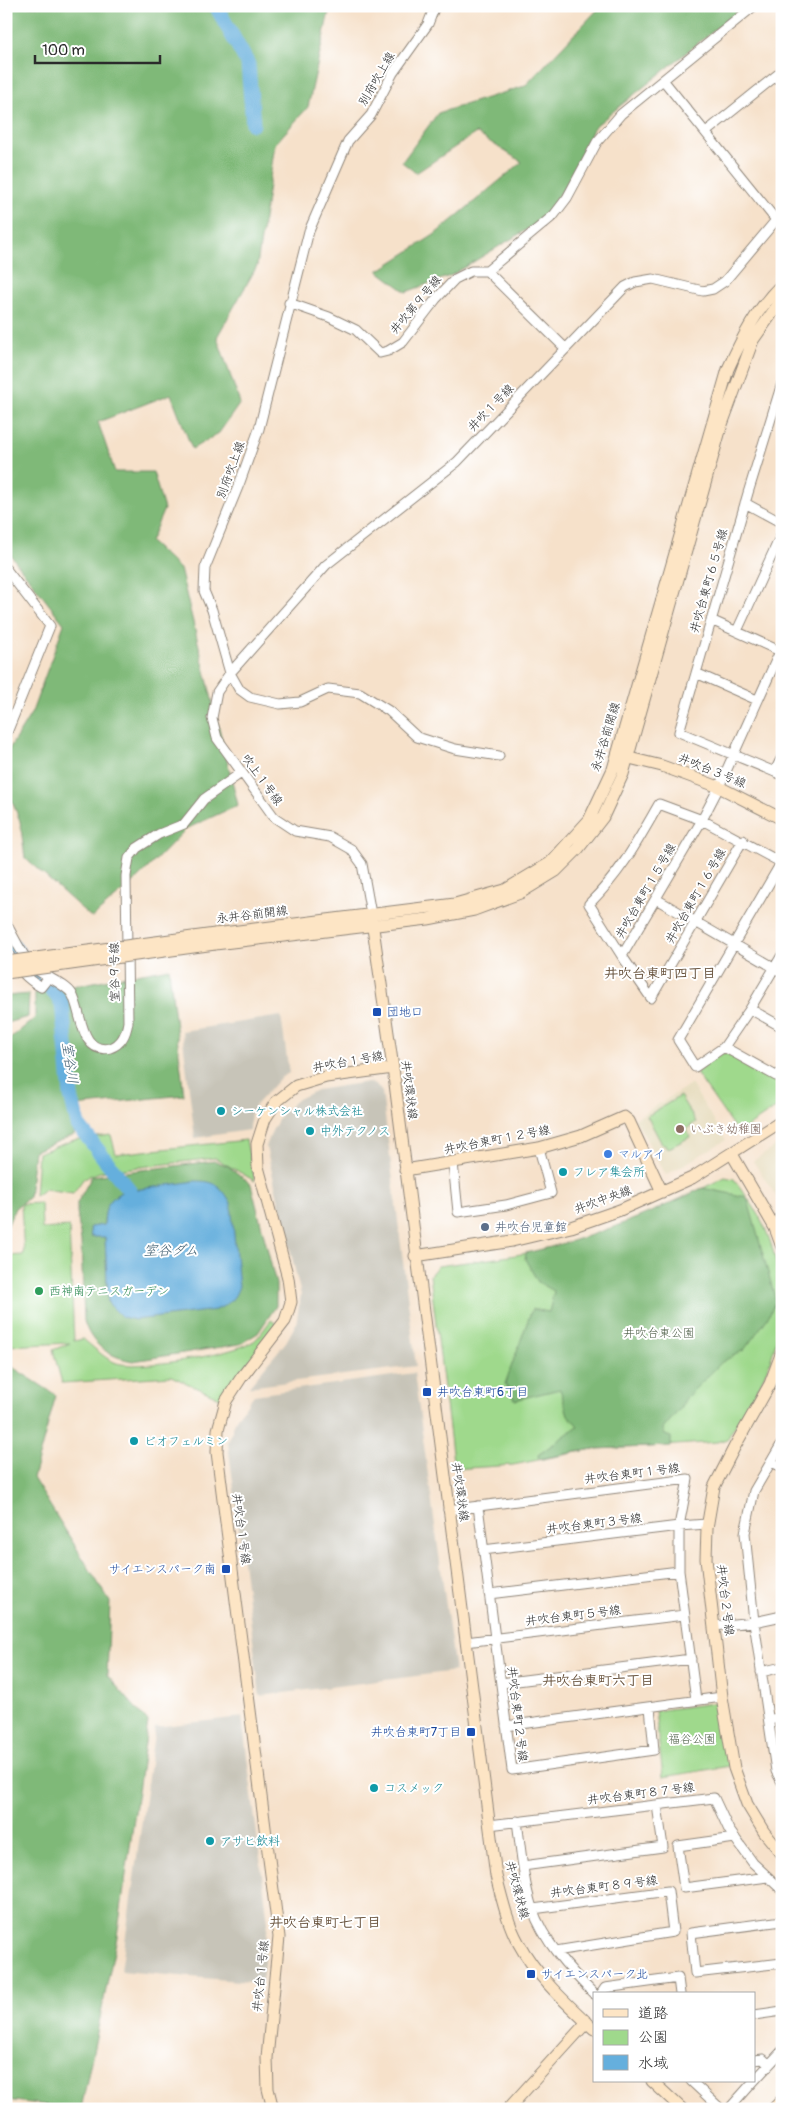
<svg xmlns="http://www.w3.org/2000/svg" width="788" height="2115" font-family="Pangolin,'Klee One',sans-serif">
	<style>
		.built { fill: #e5daba }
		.industrial { fill: #c7c4b8 }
		.green { fill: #9fd98c; stroke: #65825c }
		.forest { fill: #7fb978; stroke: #557252; fill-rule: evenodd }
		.water { fill: #65afdd; stroke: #486d84 }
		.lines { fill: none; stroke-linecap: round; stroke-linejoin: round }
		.river { stroke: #65afdd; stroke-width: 15 }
		.street-casing { stroke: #90867a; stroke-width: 11 }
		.secondary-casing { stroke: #90867a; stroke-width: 13 }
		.street { stroke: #fff; stroke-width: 9 }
		.secondary { stroke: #fde5c5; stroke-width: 11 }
		.secondary-bridge-casing { stroke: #90867a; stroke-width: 13; stroke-linecap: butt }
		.secondary-bridge { stroke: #fde5c5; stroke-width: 11 }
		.transit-dot { fill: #1a4fb4; stroke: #fff; stroke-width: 2 }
		.culture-dot { fill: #0f9aa8; stroke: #fff; stroke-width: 2 }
		.education-dot { fill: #8d6e63; stroke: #fff; stroke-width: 2 }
		.shop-dot { fill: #3f7fe0; stroke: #fff; stroke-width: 2 }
		.service-dot { fill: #5c6f8a; stroke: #fff; stroke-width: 2 }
		.leisure-dot { fill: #2e9e5b; stroke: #fff; stroke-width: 2 }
		.labels { text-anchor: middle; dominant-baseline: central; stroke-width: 4; stroke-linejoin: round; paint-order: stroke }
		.street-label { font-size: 12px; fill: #2b2b2b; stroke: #fff }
		.transit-label { font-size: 12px; fill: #164399; stroke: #fff; text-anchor: start }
		.culture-label { font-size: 12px; fill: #0d838f; stroke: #fff; text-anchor: start }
		.education-label { font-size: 12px; fill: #785e54; stroke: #fff; text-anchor: start }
		.shop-label { font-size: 12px; fill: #366cbe; stroke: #fff; text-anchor: start }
		.service-label { font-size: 12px; fill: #4e5e75; stroke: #fff; text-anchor: start }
		.leisure-label { font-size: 12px; fill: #27864d; stroke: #fff; text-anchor: start }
		.park-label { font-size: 12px; fill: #4e5f48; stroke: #fff }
		.neighbourhood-label { font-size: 14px; font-weight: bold; fill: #67523c; stroke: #fff }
		.water-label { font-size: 14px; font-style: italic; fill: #426072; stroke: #fff }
	</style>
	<rect width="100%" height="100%" fill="#fff"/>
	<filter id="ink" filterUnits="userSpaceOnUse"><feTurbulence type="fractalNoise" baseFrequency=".02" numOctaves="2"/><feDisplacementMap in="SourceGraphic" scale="10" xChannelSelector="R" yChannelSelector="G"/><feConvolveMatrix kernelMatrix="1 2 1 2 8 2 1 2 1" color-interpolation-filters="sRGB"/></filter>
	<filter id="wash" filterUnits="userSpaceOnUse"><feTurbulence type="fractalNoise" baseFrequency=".0096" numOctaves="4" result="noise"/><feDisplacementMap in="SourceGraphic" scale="20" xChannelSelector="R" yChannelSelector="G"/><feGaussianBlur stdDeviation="1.12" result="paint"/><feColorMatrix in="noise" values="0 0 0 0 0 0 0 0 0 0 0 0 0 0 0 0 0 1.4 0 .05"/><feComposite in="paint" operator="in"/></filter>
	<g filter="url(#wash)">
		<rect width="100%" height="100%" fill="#f6e1ca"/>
		<path class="built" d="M691,1084L726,1140L666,1175L635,1119Z
			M782,1142V1205L753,1161Z"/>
		<path class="industrial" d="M281,1016L289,1073L280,1078L257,1103L251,1114L249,1130L195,1138L182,1031Z
			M368,1082L375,1084L382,1092L416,1366L248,1387L286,1342L296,1324L301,1295L266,1147L272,1131L282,1113L298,1099L317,1090Z
			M414,1373L455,1671L260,1696L228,1442L236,1419L254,1395Z
			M242,1717L268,1922L262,1983L121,1971L155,1727Z"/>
		<path class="green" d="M721,1053H726L777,1082L782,1090V1104L738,1133L696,1073Z
			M680,1096L696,1122L686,1129L690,1137L667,1149L665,1144H662L647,1116Z
			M111,1135L116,1154L246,1140L255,1181L215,1158L100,1172L84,1178L73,1193L45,1189L35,1196L38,1153L74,1140Z
			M725,1177L734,1179C742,1190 751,1202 758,1214C782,1257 787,1312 771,1359C761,1387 743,1413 727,1439L717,1442L649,1447L593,1449L513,1465L454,1469L430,1275L438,1266C480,1260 522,1256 562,1245C620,1229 672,1204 725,1177Z
			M41,1203L42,1229L69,1227L74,1341L83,1339C92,1346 103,1357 114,1362C133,1372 235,1354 254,1341C260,1336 266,1326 271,1320L278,1325L220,1398L171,1376L62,1383L53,1350L70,1343L7,1346L6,1256L24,1255L21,1204Z
			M720,1702L730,1766L663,1777L655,1711Z"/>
		<path class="forest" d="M6,6L330,7L308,107L275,144L257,266L217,337L240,403L219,433L192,449L171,394L98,422L115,472H153L164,509L150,542L180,569L238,805L186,829L139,877L92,918L25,858L20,821L6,785V754L32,712L64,624L6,549Z
			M601,6H744L594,127L566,186L541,221L450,276L406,292L378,271L434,235L522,162L476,133L416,173L402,162L438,113L525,86Z
			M169,968L184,1095L75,1106L74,1135L34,1151L29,1197L15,1208L6,1229V1042L35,1018V993Z
			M29,994L28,1017L6,1023V996Z
			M215,1161L228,1166L251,1184L276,1284V1306L258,1333L240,1344L133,1361C109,1357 91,1345 84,1321L81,1241L77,1212V1203L92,1176ZM121,1192L108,1303L105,1236L91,1237L90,1227L104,1225C104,1210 108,1201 121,1192Z
			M702,1188L747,1197L776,1301L767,1319L744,1350L722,1362L686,1398L680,1409L663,1429L665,1435L671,1437V1446L593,1449L539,1459L538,1455L578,1426L568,1415L560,1389L515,1400L505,1384L532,1309L549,1312L554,1291L538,1282L525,1259L526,1253C588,1239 645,1217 702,1188Z
			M6,1363L56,1395L33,1478L110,1602L107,1675L148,1722L117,1937L81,2109L6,2100Z"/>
		<path class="water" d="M195,1181C215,1181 221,1185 231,1203L239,1286C235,1299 229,1304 216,1310L135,1320L122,1317L108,1303L105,1237H91L90,1227L104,1225C105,1208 106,1202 121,1192Z"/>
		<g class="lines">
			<path class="river" d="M216,6L248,64L253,124
				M6,937L38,978L49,986L62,1003L71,1096L78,1125L130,1191"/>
		</g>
	</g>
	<g filter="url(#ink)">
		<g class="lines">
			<defs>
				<path id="street" d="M435,6L428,24L393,73L371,115L348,141L309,231L259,429L240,482L205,568L204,591L212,610L230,673L239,689L250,697L280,704L300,702L328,689L360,693L389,711L417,737L455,749L499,756
					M664,81L776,220
					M706,132L782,71
					M487,271L565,348
					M289,303L329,317L356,330L380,353L388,351L403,342L436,299L455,279L471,271H487L554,215L567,198L597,142L621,114L754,6
					M782,383L748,493L679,732L782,775
					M745,503L782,523
					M6,569L50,626L6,735
					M711,620L782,652
					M737,631L782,533
					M782,647L719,787L702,820L622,956L589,904C622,871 636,844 659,804L702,820L782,863
					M696,673L757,700
					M775,771L782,757
					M781,863L678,1040L695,1067L724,1047L750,1009L782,955
					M656,899L782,972
					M371,914L362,864L351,849L330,837L295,831L274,817L217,738L212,718L217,692L230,673L326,565L457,462L625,287L635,282L653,279L703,291L713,289L725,281L782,213
					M6,923C14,937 21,954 32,966C42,976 65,983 72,994C82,1011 80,1055 110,1048C122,1044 126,1034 128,1022L126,876L129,858L137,848L159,834L184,824L204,799L241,773
					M6,950C15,966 25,978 41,987L49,977
					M622,956L651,998L743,840
					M750,1009L782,1027
					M724,1047L776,1076L782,1072
					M453,1163L458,1212L506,1205L551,1193L539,1148
					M782,1443L754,1491L745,1533L754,1622L776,1771L782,1782
					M771,1462L782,1467
					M478,1506L512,1770L654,1750L650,1707
					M448,1510L688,1479L679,1526V1571L696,1700
					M483,1550L679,1526L707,1524
					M489,1594L679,1571
					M714,1626L754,1622L782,1616
					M466,1642L684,1615
					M761,1672L782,1667
					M501,1683L691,1659
					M769,1720L782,1717
					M506,1726L722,1697
					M517,1821C521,1850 523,1880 532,1908C544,1942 569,1969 594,1994
					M489,1825L714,1798L729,1830L753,1863L782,1890
					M735,1838L678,1846L684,1888L768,1877
					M523,1866L663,1847L657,1805
					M533,1909L668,1891L673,1932L556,1951
					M782,1921L691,1933L695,1973L782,1963
					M601,1994L605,1988L678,1978L680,1994
					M754,2015L782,2011
					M754,2060L763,2059L769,2065
					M691,2081L721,2109
					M754,2081L782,2051
					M729,2109L754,2081"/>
				<path id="secondary" d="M621,756L662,766L719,787L782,819
					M371,914L393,1068L496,1876C502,1898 507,1922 518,1942C536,1976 566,2003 594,2029
					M215,934L455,904L505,890L550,863L589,820L613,769L728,369C742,338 757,308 782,284
					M215,944L428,919L474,910L520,893L556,871L578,849L603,817L623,774L721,427L753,340L782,299
					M732,1154L775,1228L782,1247
					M405,1170L539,1148L581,1136L624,1117L629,1121L662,1192
					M415,1256L512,1241L571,1227L620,1210L692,1178L782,1121
					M782,1352L770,1384L735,1446L714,1487L707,1528L706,1559L722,1697L734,1768L747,1804L764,1832L782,1854
					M652,2081L682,2109
					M273,2109L268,2089L267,2058L279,1937L217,1452L218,1430L226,1401L241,1378L285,1321L291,1302L288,1278L258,1167L257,1144L265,1119L276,1102L296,1086L326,1077L393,1068
					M508,2109L587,2022
					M773,2109L782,2100"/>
			</defs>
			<use href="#street" class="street-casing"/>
			<use href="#secondary" class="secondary-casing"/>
			<use href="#street" class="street"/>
			<use href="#secondary" class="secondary"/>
			<defs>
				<path id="secondary-bridge" d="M6,962L215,934
					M6,973L215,944"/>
			</defs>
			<use href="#secondary-bridge" class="secondary-bridge-casing"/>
			<use href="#secondary-bridge" class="secondary-bridge"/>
		</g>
	</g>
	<g class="transit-dot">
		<rect x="372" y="1007" width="10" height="10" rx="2.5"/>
		<rect x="422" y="1387" width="10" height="10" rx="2.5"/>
		<rect x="221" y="1564" width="10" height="10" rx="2.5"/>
		<rect x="466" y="1727" width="10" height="10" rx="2.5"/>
		<rect x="526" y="1969" width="10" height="10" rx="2.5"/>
	</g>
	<g class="culture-dot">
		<circle cx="221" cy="1111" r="5"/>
		<circle cx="310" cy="1131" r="5"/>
		<circle cx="563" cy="1172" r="5"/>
		<circle cx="134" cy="1441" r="5"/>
		<circle cx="374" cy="1788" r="5"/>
		<circle cx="210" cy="1841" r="5"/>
	</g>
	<circle class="education-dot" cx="680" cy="1129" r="5"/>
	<circle class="shop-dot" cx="608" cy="1154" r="5"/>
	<circle class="service-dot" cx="485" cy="1227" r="5"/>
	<circle class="leisure-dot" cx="39" cy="1291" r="5"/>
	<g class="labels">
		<g class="street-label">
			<text transform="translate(377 79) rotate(-60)">別府吹上線</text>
			<text transform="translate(416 305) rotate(-50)">井吹第９号線</text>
			<text transform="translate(491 408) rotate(-46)">井吹１号線</text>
			<text transform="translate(231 470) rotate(-70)">別府吹上線</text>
			<text transform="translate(709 581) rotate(-74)">井吹台東町６５号線</text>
			<text transform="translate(606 737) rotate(-73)">永井谷前開線</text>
			<text transform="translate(712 771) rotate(22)">井吹台３号線</text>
			<text transform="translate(262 780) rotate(54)">吹上１号線</text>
			<text transform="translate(646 891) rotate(-60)">井吹台東町１５号線</text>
			<text transform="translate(696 896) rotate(-60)">井吹台東町１６号線</text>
			<text transform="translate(252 915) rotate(-7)">永井谷前開線</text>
			<text transform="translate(115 972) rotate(-91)">室谷９号線</text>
			<text transform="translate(348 1062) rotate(-10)">井吹台１号線</text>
			<text transform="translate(409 1090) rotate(83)">井吹環状線</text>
			<text transform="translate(497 1140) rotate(-11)">井吹台東町１２号線</text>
			<text transform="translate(603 1200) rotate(-20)">井吹中央線</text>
			<text transform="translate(632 1474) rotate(-7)">井吹台東町１号線</text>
			<text transform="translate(460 1492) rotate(82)">井吹環状線</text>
			<text transform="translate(594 1524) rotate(-7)">井吹台東町３号線</text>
			<text transform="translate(241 1529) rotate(82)">井吹台１号線</text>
			<text transform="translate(725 1600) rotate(83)">井吹台２号線</text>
			<text transform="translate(573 1616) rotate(-7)">井吹台東町５号線</text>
			<text transform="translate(517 1714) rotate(83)">井吹台東町２号線</text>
			<text transform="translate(641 1794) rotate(-7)">井吹台東町８７号線</text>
			<text transform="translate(604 1887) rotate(-7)">井吹台東町８９号線</text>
			<text transform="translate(517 1890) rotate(75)">井吹環状線</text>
			<text transform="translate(261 1976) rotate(-84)">井吹台１号線</text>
		</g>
		<g class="transit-label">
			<text x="387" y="1012">団地口</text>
			<text x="437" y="1392">井吹台東町6丁目</text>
			<text x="216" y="1569" text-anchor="end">サイエンスパーク南</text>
			<text x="461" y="1732" text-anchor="end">井吹台東町7丁目</text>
			<text x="541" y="1974">サイエンスパーク北</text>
		</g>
		<g class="culture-label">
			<text x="231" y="1111">シーケンシャル株式会社</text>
			<text x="320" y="1131">中外テクノス</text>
			<text x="573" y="1172">フレア集会所</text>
			<text x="144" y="1441">ビオフェルミン</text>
			<text x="384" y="1788">コスメック</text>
			<text x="220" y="1841">アサヒ飲料</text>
		</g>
		<g class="education-label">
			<text x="690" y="1129">いぶき幼稚園</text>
		</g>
		<g class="shop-label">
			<text x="618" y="1154">マルアイ</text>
		</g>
		<g class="service-label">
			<text x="495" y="1227">井吹台児童館</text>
		</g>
		<g class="leisure-label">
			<text x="49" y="1291">西神南テニスガーデン</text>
		</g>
		<g class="park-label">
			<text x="659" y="1333">井吹台東公園</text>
			<text x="692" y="1739">福谷公園</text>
		</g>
		<g class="neighbourhood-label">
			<text x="660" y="973">井吹台東町四丁目</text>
			<text x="598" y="1680">井吹台東町六丁目</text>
			<text x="325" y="1922">井吹台東町七丁目</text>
		</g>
		<g class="water-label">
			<text transform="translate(70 1063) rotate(82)">室谷川</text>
			<text x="171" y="1250">室谷ダム</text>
		</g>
	</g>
	<rect width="788" height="2115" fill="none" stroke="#fff" stroke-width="25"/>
	<rect x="593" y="1992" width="162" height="90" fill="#ffffff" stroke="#aaaaaa"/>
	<rect x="603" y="2009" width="25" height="8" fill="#fde5c5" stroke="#aaaaaa"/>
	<text x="638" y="2018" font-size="15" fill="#2b2b2b">道路</text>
	<rect x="603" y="2030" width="25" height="15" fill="#9fd98c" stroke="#aaaaaa"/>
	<text x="638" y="2042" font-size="15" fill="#2b2b2b">公園</text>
	<rect x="603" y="2055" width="25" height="15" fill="#65afdd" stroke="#aaaaaa"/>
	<text x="638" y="2068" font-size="15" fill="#2b2b2b">水域</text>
	<path d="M35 55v8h125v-8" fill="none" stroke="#2b2b2b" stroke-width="2.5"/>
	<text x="42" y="55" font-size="15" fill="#2b2b2b" stroke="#ffffff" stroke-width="4" paint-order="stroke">100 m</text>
</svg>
